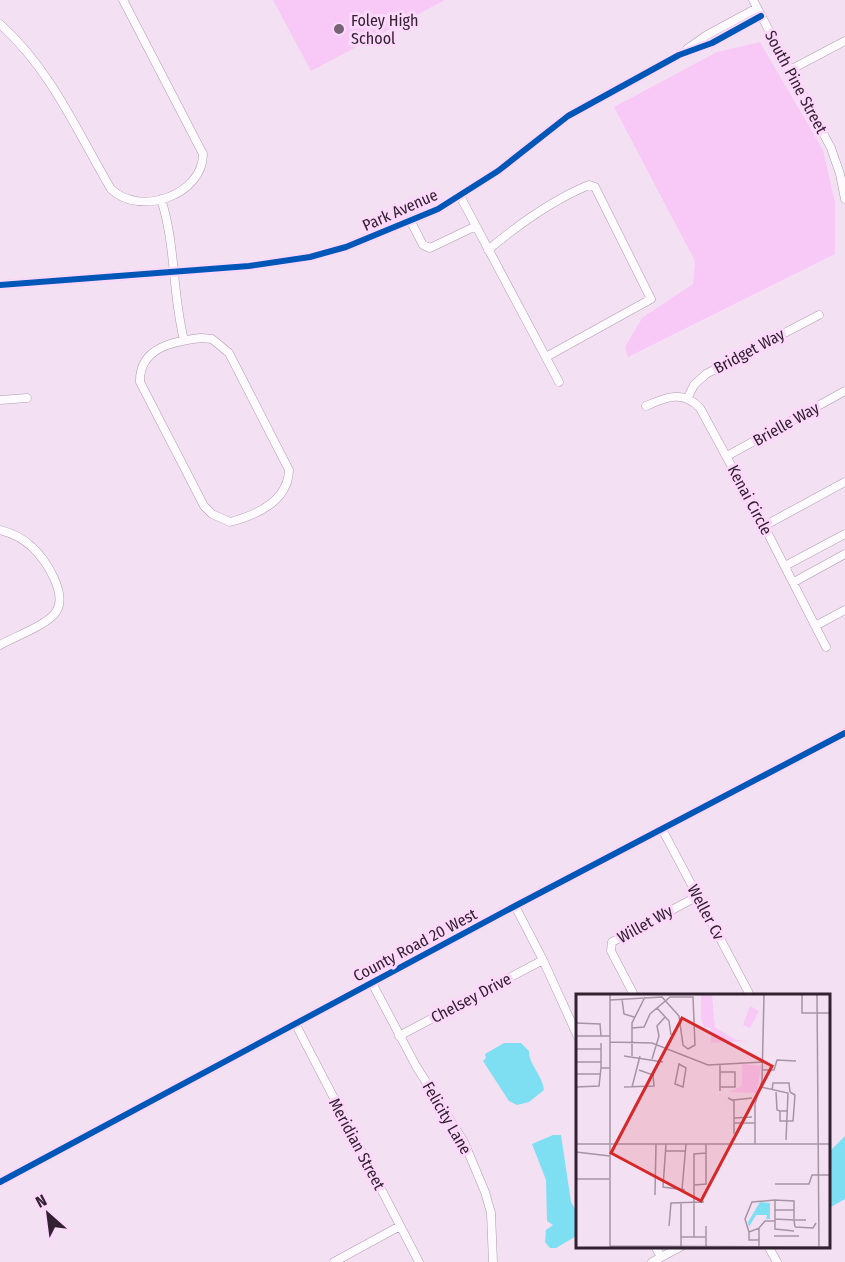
<svg xmlns="http://www.w3.org/2000/svg" width="845" height="1262" font-family="'Fira Sans Condensed',sans-serif">
	<style>
		.green { fill: #f8c9f6 }
		.water { fill: #7edef2 }
		.lines { fill: none; stroke-linecap: round; stroke-linejoin: round }
		.minor-casing { stroke: #ad9dad; stroke-width: 9 }
		.minor { stroke: #fdfafd; stroke-width: 8 }
		.cycleway-casing { stroke: #fcd8fa; stroke-width: 10 }
		.cycleway { stroke: #0057b8; stroke-width: 6 }
		.poi-dot { fill: #766475; stroke: #fcd8fa; stroke-width: 2 }
		.labels { text-anchor: middle; dominant-baseline: central; stroke-width: 6; stroke-linejoin: round; paint-order: stroke }
		.poi-label { font-size: 16px; fill: #322131; stroke: #fcd8fa; text-anchor: start }
		.street-label { font-size: 16px; fill: #322131; stroke: #fcd8fa }
		.inset-road { fill: none; stroke: #a694a5; stroke-width: 1.5 }
		.view { fill: #d62828; fill-opacity: 0.15; stroke: #d62828; stroke-width: 3 }
		.inset-edge { fill: none; stroke: #322131; stroke-width: 3 }
	</style>
	<rect width="100%" height="100%" fill="#f4e0f3"/>
	<path class="green" d="M273,0H445L311,71Z
		M760,42L823,150L835,203V254L628,357L625,347L642,318L693,284L695,261L614,107L717,52Z"/>
	<path class="water" d="M504,1043H521L529,1051C528,1063 543,1076 544,1090L529,1102L517,1105L509,1101L483,1061L486,1058L485,1054Z
		M553,1135H561L571,1202L578,1214V1235L556,1248H550L545,1242L546,1230L553,1225L547,1221L546,1180L532,1144Z
		M845,1136V1199L829,1208V1152Z"/>
	<g class="lines">
		<defs>
			<path id="minor" d="M753,0L831,148L840,174L845,199
				M0,24C52,71 76,130 111,189C140,217 203,195 203,154L123,0
				M687,49L707,35L757,8
				M790,70L845,41
				M460,196L559,382
				M161,199C176,245 172,293 184,340
				M411,222L423,245L430,248L476,226
				M488,250C519,224 552,200 589,185L595,187L651,299L546,357
				M0,285L249,266L310,257L346,247L438,209L498,171L568,116L679,55L712,43L761,16
				M201,338L212,339L229,353L289,470C288,501 257,515 230,522L212,514L204,506L140,382C139,347 175,341 201,338Z
				M688,397L694,385L706,374L819,315
				M0,400L27,398
				M646,406C666,397 683,390 700,408L764,526L826,647
				M727,456L845,391
				M764,526L845,482
				M0,530C12,533 23,538 32,547C46,560 68,594 56,612C47,625 14,637 0,645
				M785,566L845,534
				M794,582L845,554
				M817,625L845,610
				M662,829L750,995
				M515,906L543,960L578,1037
				M372,983L416,1066L464,1142L485,1192L491,1213L493,1262
				M634,995L611,951L612,942L698,896
				M296,1025L419,1262
				M399,1036L543,960
				M0,1182L515,906L845,733
				M655,1246L661,1257
				M768,1246L777,1262
				M334,1262L400,1226
				M652,1262L682,1246"/>
		</defs>
		<use href="#minor" class="minor-casing"/>
		<use href="#minor" class="minor"/>
		<defs>
			<path id="cycleway" d="M0,285L249,266L310,257L346,247L438,209L498,171L568,116L679,55L712,43L761,16
				M0,1182L515,906L845,733"/>
		</defs>
		<use href="#cycleway" class="cycleway-casing"/>
		<use href="#cycleway" class="cycleway"/>
	</g>
	<circle class="poi-dot" cx="339" cy="29" r="6"/>
	<g class="labels">
		<g class="poi-label">
			<text x="351" y="20">Foley High<tspan x="351" dy="18">School</tspan></text>
		</g>
		<g class="street-label">
			<text transform="translate(796 82) rotate(62)">South Pine Street</text>
			<text transform="translate(400 210) rotate(-24)">Park Avenue</text>
			<text transform="translate(749 351) rotate(-28)">Bridget Way</text>
			<text transform="translate(786 424) rotate(-29)">Brielle Way</text>
			<text transform="translate(750 500) rotate(62)">Kenai Circle</text>
			<text transform="translate(706 912) rotate(62)">Weller Cv</text>
			<text transform="translate(645 924) rotate(-29)">Willet Wy</text>
			<text transform="translate(415 945) rotate(-28)">County Road 20 West</text>
			<text transform="translate(471 998) rotate(-28)">Chelsey Drive</text>
			<text transform="translate(447 1118) rotate(60)">Felicity Lane</text>
			<text transform="translate(357 1144) rotate(62)">Meridian Street</text>
		</g>
	</g>
	<g transform="translate(576 994)">
		<rect width="254" height="254" fill="#f4e0f3"/>
		<path d="M125,1H136L139,33L160,46L173,47L135,49V34L128,33L125,25ZM174,12L183,17L174,34L167,31ZM166,70L185,72L181,99L153,98L166,92Z" fill="#f8c9f6"/>
		<path d="M184,208L194,209V225H190L191,221H180L173,233L172,228Z" fill="#7edef2"/>
		<path class="inset-road" d="M226,1V19H254M241,1L243,253M46,5L48,20L58,23M34,6L86,3L103,22L107,51L112,55M81,14L93,27L95,41M0,29L24,30L25,42M56,34L68,33L74,20L94,3H117L119,51L112,55M0,42H34M34,48L76,49L132,71L187,68M25,49V74M0,55H25M48,62L87,68M56,62V29L69,3M76,65L83,42L81,32L89,23M0,68H25M103,70L110,74L107,93L99,90ZM144,71V97M187,76H198L201,66L220,67M144,78H159V93H144M0,80H25M0,93L23,92L25,74H34M48,93L78,92L77,81L63,76M56,93L64,62M185,93L212,99L210,146M196,97L197,89H213L214,98M200,98L201,116L204,117M152,104L158,107V140M157,106L176,104M212,117H204V127H217L219,101L214,98M158,124L176,123M158,129H179M0,150H254M90,150L87,193L109,196M179,150V110L186,87L188,1M90,157H109M0,158L34,162M0,185H34M199,190H233L236,181H254M118,191L130,190V150M106,196L110,150M79,201L80,150M105,209V252M199,216H218M199,225V206L218,207V225M93,232L95,209L128,208M130,232V253M219,233L237,234L240,229M219,233L218,226H230M183,234L189,227H199M218,237L199,235V225L218,226M173,238L169,225L176,208L199,206M198,242H223M105,243H130M118,243V160L130,159M34,252L254,253M183,252V234L173,238V246H183M34,253V1"/>
		<path class="view" d="M106,24L196,72L125,207L35,159Z"/>
		<rect width="254" height="254" class="inset-edge"/>
	</g>
	<g transform="translate(48 1214) rotate(332)" stroke="#fcd8fa" stroke-width="4.5" paint-order="stroke">
	<path d="M0-4.5L10 22L0 15L-10 22Z" fill="#322131"/>
	<text y="-9" font-size="16" font-weight="bold" text-anchor="middle" fill="#322131">N</text>
	</g>
</svg>
